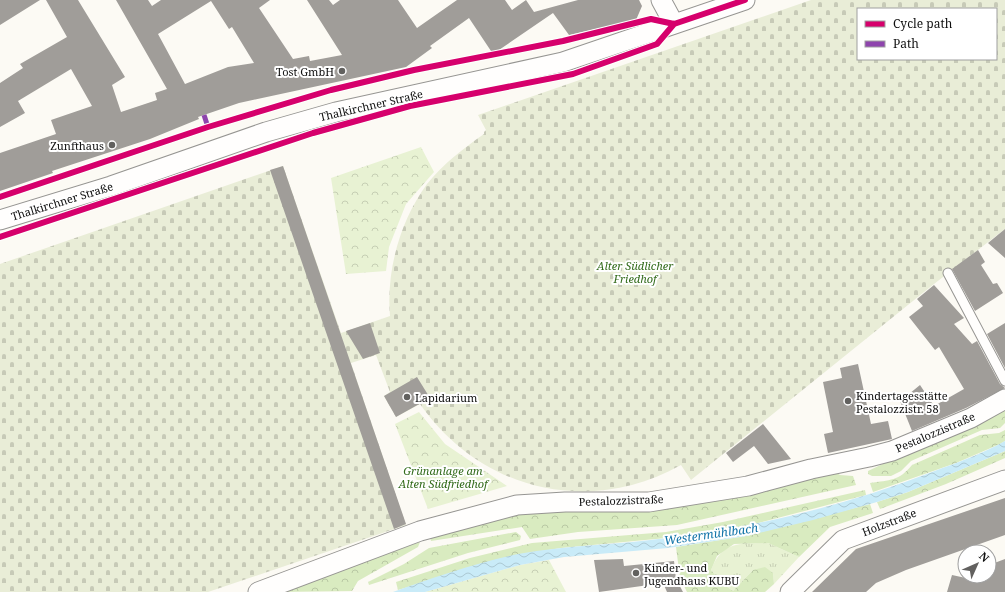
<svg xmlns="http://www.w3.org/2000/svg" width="1005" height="592" font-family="'Noto Serif',serif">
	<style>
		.grass { fill: url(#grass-tufts) }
		.forest { fill: url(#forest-crowns) }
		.cemetery { fill: url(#cemetery-stones); fill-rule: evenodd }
		.park { fill: url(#park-crowns) }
		.water { fill: url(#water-waves) }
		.building { fill: #a09d99; fill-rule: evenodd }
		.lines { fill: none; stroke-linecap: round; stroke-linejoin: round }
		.service-casing { stroke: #969592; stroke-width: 11 }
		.minor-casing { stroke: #969592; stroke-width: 21 }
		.service { stroke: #fffefd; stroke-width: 9 }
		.minor { stroke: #fffefd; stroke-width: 19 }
		.quiet { stroke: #8e44ad; stroke-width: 5; stroke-dasharray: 10 5; stroke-linecap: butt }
		.cycleway-casing { stroke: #fff; stroke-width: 8 }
		.cycleway { stroke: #d6006c; stroke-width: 6 }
		.poi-dot { fill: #62615f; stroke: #fff; stroke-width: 1.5 }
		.labels { text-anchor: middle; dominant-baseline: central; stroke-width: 4; stroke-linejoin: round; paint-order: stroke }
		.poi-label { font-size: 11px; fill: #0f0f0f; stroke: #fff; text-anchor: start }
		.street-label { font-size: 11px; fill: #0f0f0f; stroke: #fff }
		.park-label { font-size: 11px; font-style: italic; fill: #326b1b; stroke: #fff }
		.water-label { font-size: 12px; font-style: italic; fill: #1173a8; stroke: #fff }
	</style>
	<defs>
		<pattern id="grass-tufts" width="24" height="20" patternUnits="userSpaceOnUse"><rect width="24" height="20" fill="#e8f2d3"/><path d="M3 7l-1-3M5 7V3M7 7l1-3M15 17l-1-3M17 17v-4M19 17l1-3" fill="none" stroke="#c6ceb4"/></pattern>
		<pattern id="forest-crowns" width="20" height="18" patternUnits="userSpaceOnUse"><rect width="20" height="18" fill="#d9ebc0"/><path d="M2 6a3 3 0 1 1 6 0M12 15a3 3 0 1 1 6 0" fill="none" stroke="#b9c8a4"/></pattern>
		<pattern id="cemetery-stones" width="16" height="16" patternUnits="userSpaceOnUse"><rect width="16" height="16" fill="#e9edd7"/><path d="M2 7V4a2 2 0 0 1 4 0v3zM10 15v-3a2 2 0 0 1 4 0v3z" fill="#c7cab7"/></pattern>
		<pattern id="park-crowns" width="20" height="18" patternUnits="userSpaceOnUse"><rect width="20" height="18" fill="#e8f2d3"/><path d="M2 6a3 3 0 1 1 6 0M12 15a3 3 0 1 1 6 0" fill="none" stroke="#c6ceb4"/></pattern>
		<pattern id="water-waves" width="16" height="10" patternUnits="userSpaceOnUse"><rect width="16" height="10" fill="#c9ebf8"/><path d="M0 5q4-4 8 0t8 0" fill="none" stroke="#abc8d3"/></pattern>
	</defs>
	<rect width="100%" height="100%" fill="#fcfaf4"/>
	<path class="grass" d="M768,543L799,557L774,584L773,573L753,570L733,591L723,584L711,570C723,540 741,544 768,543Z"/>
	<path class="forest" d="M1005,406V423L1000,428L982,430L911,461L901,471L891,476H872L868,474V471Z
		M1005,430V441L1000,444L956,463L873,492L870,483C890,480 899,481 912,465L980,435L999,433Z
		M1005,451V458L946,484L880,509L877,502L908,492Z
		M837,473L840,475L853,476L856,485L677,525L578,532L530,539L522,527L431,541L430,537L507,515Z
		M865,490L866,495L743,527L666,538L561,548L517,555L398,590L396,582L470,558L532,543L666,532L723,522Z
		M870,504L873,513L830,527L799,557L768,543L734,544L717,556L711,570L723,584L733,591L753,570L765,567L773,573L774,584L765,592H687L680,578L676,547L746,536Z
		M516,532L521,536L520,540L468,553L369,585L368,582L404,564L429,548Z
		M420,542L418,547L358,581L352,591L277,592Z"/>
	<path class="cemetery" d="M811,0H1005V229L934,284L691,480L681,465C588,517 480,490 420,404L396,417L384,396L390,392L376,355L351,363L406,525L208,592H0V264L283,166L341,333L390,316C386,271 400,221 427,184C443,164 464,148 484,134V132L486,130L478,115ZM858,9H996V59H858Z"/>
	<path class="park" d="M421,147L434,172L406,204L389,247L386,271L346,274L331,178Z
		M419,412L445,444L507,486L428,509L395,424Z
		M549,560L566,592H425L520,565Z"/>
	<path class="water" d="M1005,441V451L908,492L877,502L813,520L746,536L668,548L564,557L520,565L425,592H393C432,578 478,562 518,554C567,545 617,545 667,538C757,527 847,505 932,472C956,463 982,454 1005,441Z"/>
	<path class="building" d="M0,0H40L0,25Z
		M46,0H78L125,77L112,85L121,112L157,100L155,93L167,89L116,0H148L152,6L161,0H270L259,8L293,59L309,56L310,61L342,55L307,0H329L333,5L340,0H398L417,28L457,0H505L512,10L526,0L534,12L578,0H639L642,6L636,20L569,35L553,13L493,54L469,18L430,46L432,48L406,67L239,103L198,117L199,119L150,139L52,171L53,173L0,191V153L56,134L51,120L92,106L71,69L18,101L25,113L0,127V83L23,68L20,64L67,37ZM211,1L229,29L232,27L254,63L228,67L185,84L158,34Z
		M283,166L406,524L394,529L270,170Z
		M1005,229V258L988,243Z
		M978,250L985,262L981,265L993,284L997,283L1003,293L975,311L952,269Z
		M934,285L964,318L954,324L972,344L977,341L1000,384L1005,388L966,408L912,431L900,401L909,394L920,385L934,406L964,389L939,347L935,350L909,317L923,306L917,299Z
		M370,323L380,353L363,359L346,331Z
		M1005,323V368L987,334Z
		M858,364L871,424L888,421L892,439L828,453L824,434L833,432L823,382L842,378L840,368Z
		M417,377L430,398L396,417L384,396Z
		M763,424L791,459L768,464L754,446L733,462L726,453Z
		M1005,498V535L906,570L876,583L866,592H812L856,549Z
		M623,559L624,566L674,561L676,579L683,592H667L663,583L599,592L594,560Z
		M1005,559V592H947L952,575L975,580L989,576V565Z"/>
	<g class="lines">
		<defs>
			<path id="service" d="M948,273L1005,381"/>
			<path id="minor" d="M661,0L674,24
				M0,220L111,186L266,132L336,112L563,62L745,0
				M258,592L420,531L517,505L565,502H649L748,486L811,469L869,457L892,451L971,418L1005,399
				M790,592L843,540L1005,480"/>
		</defs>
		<use href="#service" class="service-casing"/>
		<use href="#minor" class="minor-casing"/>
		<use href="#service" class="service"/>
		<use href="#minor" class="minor"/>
		<path class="quiet" d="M204,115L208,127"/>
		<defs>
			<path id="cycleway" d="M0,197L208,127L331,90L414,70L563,41L651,19L674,24L745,0
				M0,237L313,133L410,106L573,74L657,44L674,24"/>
		</defs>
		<use href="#cycleway" class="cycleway-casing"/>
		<use href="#cycleway" class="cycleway"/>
	</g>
	<g class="poi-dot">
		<circle cx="342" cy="71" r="4"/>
		<circle cx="112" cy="145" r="4"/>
		<circle cx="407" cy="397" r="4"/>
		<circle cx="848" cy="401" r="4"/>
		<circle cx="636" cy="573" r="4"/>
	</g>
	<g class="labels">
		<g class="poi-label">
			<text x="334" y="71" text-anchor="end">Tost GmbH</text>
			<text x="104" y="145" text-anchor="end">Zunfthaus</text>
			<text x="856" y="395">Kindertagesstätte<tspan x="856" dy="13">Pestalozzistr. 58</tspan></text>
			<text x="415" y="397">Lapidarium</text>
			<text x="644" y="567">Kinder- und<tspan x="644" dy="13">Jugendhaus KUBU</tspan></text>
		</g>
		<g class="street-label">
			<text transform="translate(371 105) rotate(-13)">Thalkirchner Straße</text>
			<text transform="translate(62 201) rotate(-17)">Thalkirchner Straße</text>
			<text transform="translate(935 432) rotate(-23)">Pestalozzistraße</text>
			<text transform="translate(621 500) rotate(-2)">Pestalozzistraße</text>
			<text transform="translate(889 522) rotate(-21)">Holzstraße</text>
		</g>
		<g class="park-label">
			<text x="635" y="265">Alter Südlicher<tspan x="635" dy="13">Friedhof</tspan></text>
			<text x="443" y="470">Grünanlage am<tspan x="443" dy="13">Alten Südfriedhof</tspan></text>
		</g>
		<g class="water-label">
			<text transform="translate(711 534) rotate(-8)">Westermühlbach</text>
		</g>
	</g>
	<rect x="857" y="8" width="140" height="52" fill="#ffffff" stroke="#9f9f9f"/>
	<rect x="865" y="21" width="20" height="6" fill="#d6006c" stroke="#9f9f9f"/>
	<text x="893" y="28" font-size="12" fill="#0f0f0f">Cycle path</text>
	<rect x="865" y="41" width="20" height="6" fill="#8e44ad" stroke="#9f9f9f"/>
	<text x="893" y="48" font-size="12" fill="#0f0f0f">Path</text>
	<g transform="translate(977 564) rotate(45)"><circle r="19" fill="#ffffff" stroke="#9f9f9f"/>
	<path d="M0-3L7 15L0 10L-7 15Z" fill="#62615f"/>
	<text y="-6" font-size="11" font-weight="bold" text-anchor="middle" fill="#0f0f0f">N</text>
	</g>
</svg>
